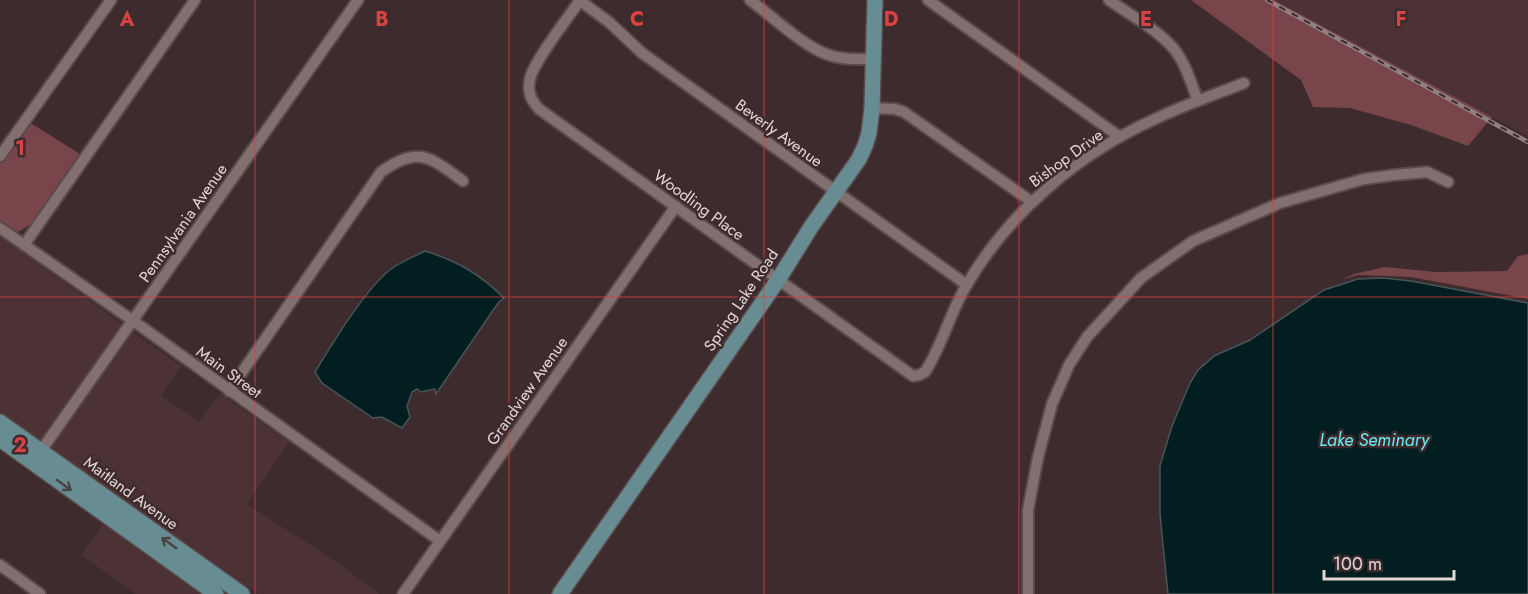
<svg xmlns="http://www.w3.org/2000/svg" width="1528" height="594" font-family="Jost,sans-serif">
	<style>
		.built { fill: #4c3235 }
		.green { fill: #78454b }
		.water { fill: #021e20; stroke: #465557; stroke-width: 1.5 }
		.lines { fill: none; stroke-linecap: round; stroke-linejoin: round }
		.street-casing { stroke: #594a4c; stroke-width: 14 }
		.secondary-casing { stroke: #594a4c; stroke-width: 18 }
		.street { stroke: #836e70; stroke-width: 10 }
		.secondary { stroke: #678d92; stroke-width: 15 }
		.rail-casing { stroke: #908082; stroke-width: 4.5 }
		.rail { stroke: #3e2b2d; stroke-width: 2; stroke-dasharray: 7; stroke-linecap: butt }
		.oneway { stroke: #484446 }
		.grid { fill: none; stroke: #d84242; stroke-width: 1.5; stroke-opacity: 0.55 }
		.labels { text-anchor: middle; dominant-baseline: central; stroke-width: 5; stroke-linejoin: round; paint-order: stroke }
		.street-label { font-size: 16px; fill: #e3d6d7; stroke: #3e2b2d }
		.water-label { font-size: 18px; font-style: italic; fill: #67eaf4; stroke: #3e2b2d }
		.grid-label { font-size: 20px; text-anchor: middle; font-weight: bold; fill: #d84242; stroke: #3e2b2d; stroke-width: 5; stroke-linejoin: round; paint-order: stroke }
	</style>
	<rect width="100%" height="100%" fill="#3e2b2d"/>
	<path class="built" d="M1274,0H1528V136L1492,117Z
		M0,236L123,325L40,443L0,415Z
		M131,331L181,366L161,396L199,421L220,394L289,442L247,504L338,563L379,594H258L49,449Z
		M104,523L201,591L198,594H136L81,555Z"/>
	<path class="green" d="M1191,0H1274L1492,117L1468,146L1411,125L1350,108L1313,107L1301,80Z
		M29,122L80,154L31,224L18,232L0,223V162Z
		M1528,254V299L1411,277L1358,275L1341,280L1354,274L1385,267L1436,272L1507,271L1518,256Z"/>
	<path class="water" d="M425,251C457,261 480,274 504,298L498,303L436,394L435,389L421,392L417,389L412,392L407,406L410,417L402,428L382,417L373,418L322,383L315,372C332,344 366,288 391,269C401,262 413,257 425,251Z
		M1383,278L1411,281L1528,303V594H1168L1160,514V466L1172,426L1190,383L1198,370L1214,356L1250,340L1324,290L1358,279Z"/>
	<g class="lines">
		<defs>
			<path id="street" d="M579,0L609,22L642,53L967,285
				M580,0C569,17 533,62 530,79C527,92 531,100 539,109L913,376L919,375L925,372C941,348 950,313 966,286C1009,212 1078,154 1155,119C1184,105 1214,95 1244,83
				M750,0C772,16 802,45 826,54C841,60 858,59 873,59
				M928,0L1120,137
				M1109,0C1130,15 1157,29 1174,49C1186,64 1191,83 1198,101
				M872,108L895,109L904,112L1032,202
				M0,156L111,0
				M0,228L132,320L440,541
				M24,245L195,0
				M229,391L381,172C418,145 430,157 463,181
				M38,455L358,0
				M0,565L40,594
				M403,594L676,206
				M1028,594V510L1038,457L1052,404L1069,365L1087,337L1141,278L1193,241L1280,203L1364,179L1394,175L1427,172L1448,182"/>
			<path id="secondary" d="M0,422L242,594
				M0,439L216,594
				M560,594L778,280L811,227L859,159L865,146L869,133L872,108L875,0"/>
		</defs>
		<use href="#street" class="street-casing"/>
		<use href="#secondary" class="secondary-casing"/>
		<use href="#street" class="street"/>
		<use href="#secondary" class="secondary"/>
		<defs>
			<path id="rail" d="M1267,0L1528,142"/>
		</defs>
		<use href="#rail" class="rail-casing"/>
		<use href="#rail" class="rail"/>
	</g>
	<defs><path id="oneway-shaft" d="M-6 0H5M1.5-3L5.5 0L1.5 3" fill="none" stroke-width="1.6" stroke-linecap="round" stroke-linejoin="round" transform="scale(1.5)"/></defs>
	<g class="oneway">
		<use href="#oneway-shaft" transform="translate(64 485) rotate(36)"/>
		<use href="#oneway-shaft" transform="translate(169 543) rotate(-144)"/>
	</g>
	<path class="grid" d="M255,0V594M509,0V594M764,0V594M1019,0V594M1273,0V594M0,297H1528"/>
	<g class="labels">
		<g class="street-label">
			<text transform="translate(779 133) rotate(36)">Beverly Avenue</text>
			<text transform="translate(1066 158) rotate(-36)">Bishop Drive</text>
			<text transform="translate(699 205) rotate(36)">Woodling Place</text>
			<text transform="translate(183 223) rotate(-55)">Pennsylvania Avenue</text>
			<text transform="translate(741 300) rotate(-56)">Spring Lake Road</text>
			<text transform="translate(229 372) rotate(36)">Main Street</text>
			<text transform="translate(527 391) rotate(-55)">Grandview Avenue</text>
			<text transform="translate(131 493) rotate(36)">Maitland Avenue</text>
		</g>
		<g class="water-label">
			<text x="1374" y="440">Lake Seminary</text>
		</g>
	</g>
	<g class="grid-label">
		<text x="127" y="26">A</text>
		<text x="382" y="26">B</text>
		<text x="637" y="26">C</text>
		<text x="891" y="26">D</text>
		<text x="1146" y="26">E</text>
		<text x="1401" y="26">F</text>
		<text x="20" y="155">1</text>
		<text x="20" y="452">2</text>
	</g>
	<path d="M1324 570v9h130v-9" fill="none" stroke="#e3d6d7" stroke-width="3"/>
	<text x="1333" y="570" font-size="18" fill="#e3d6d7" stroke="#3e2b2d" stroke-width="4.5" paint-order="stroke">100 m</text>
</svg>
